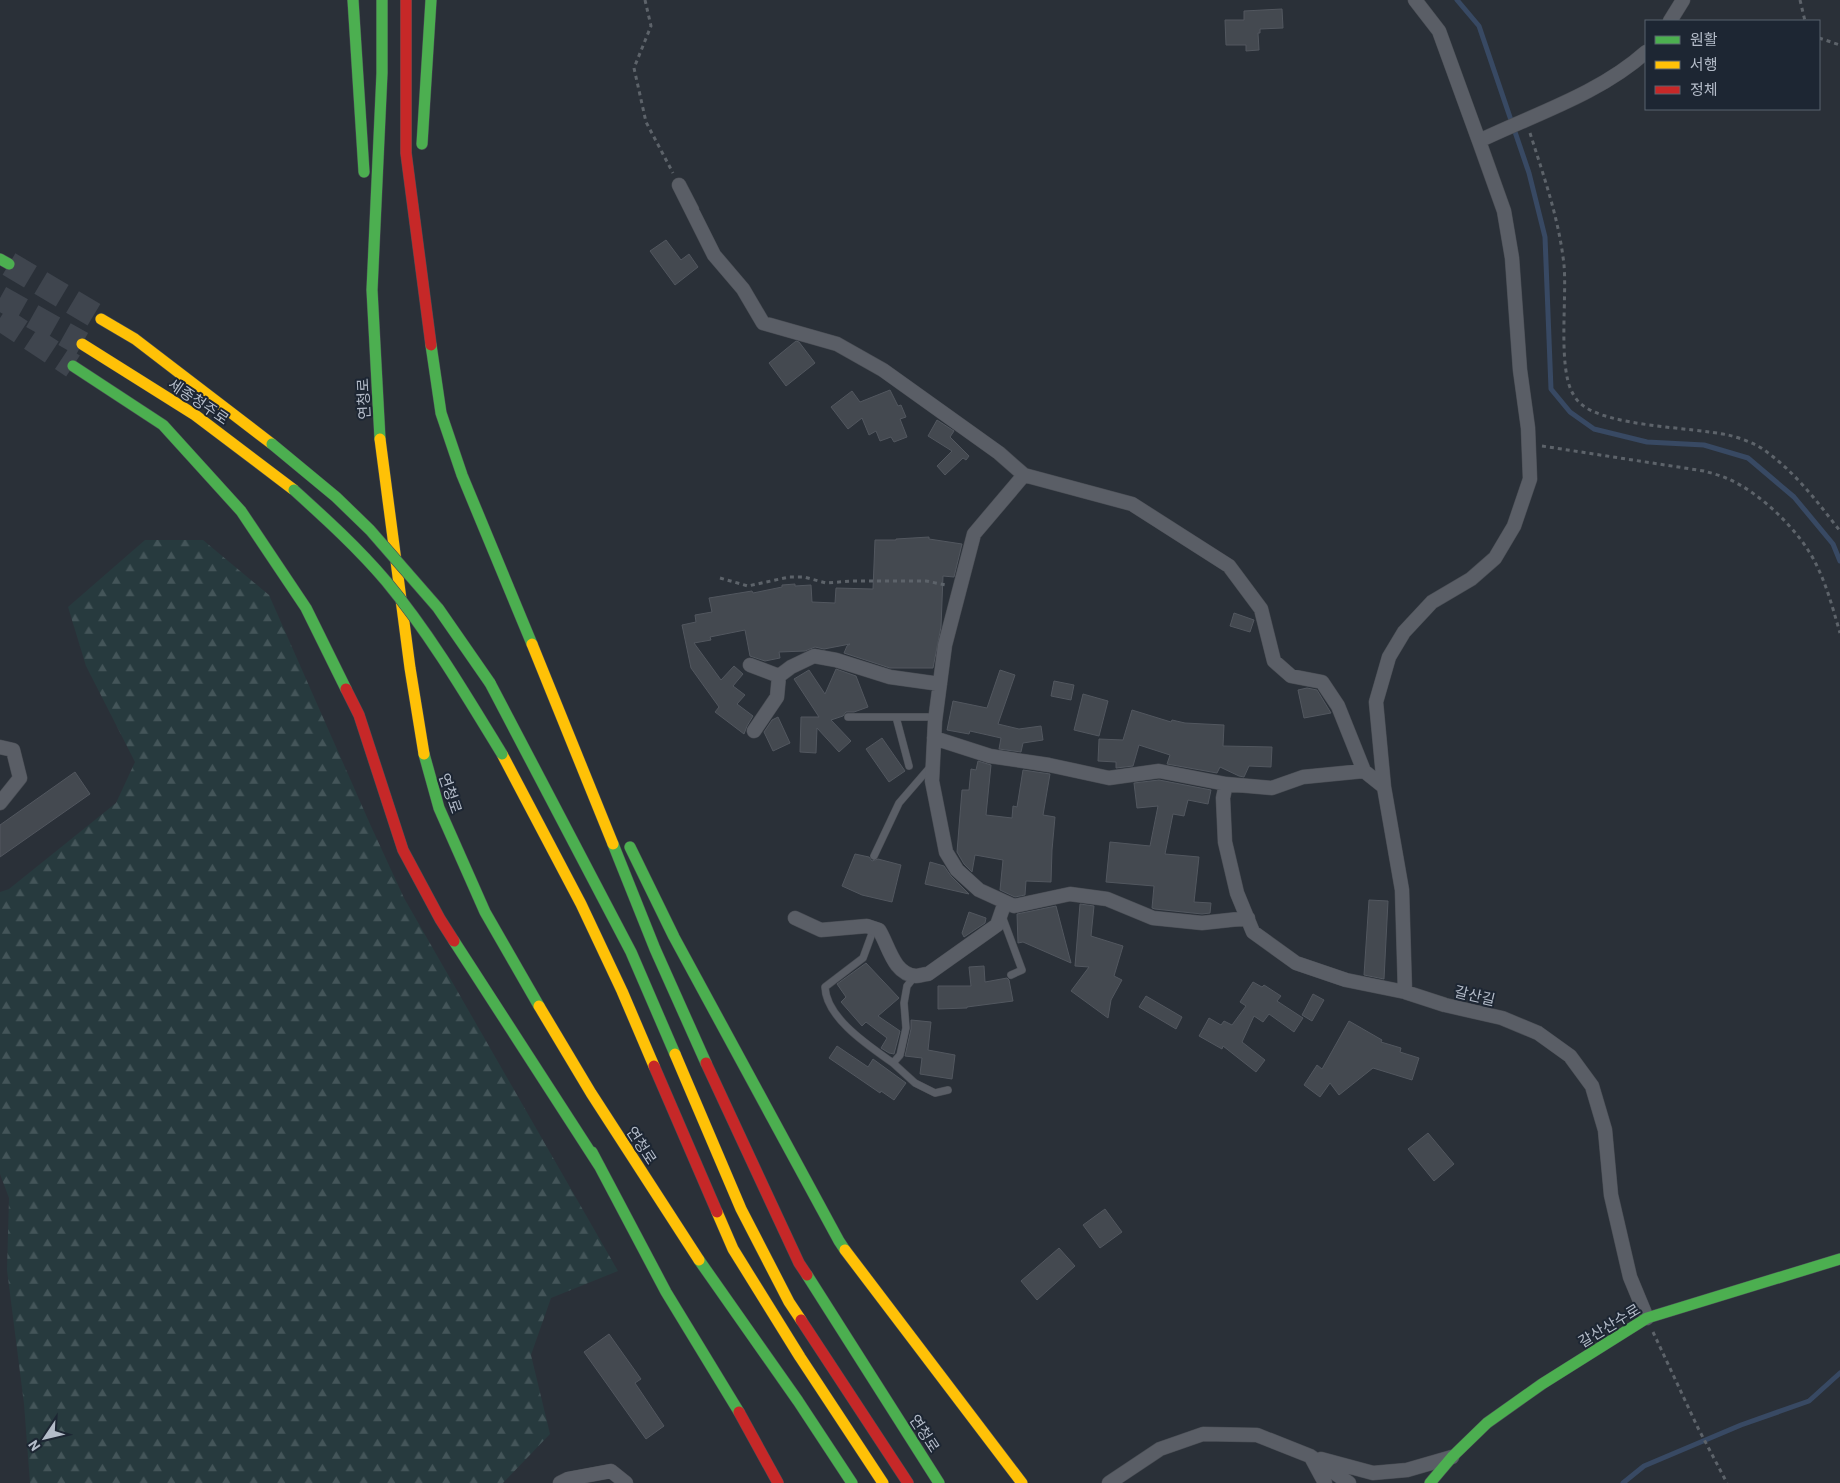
<svg xmlns="http://www.w3.org/2000/svg" width="1840" height="1483" font-family="Barlow,'Noto Sans KR',sans-serif">
	<style>
		.forest { fill: url(#forest-firs) }
		.lines { fill: none; stroke-linecap: round; stroke-linejoin: round }
		.stream { stroke: #384963; stroke-width: 5 }
		.building { fill: #444950; stroke: #52575f }
		.highway-tunnel { stroke: #3f454e; stroke-width: 25; stroke-dasharray: 25 12; stroke-linecap: butt }
		.lane-casing { stroke: #484c53; stroke-width: 8 }
		.street-casing { stroke: #484c53; stroke-width: 15 }
		.fast-casing { stroke: #484c53; stroke-width: 12 }
		.slow-casing { stroke: #484c53; stroke-width: 12 }
		.jam-casing { stroke: #484c53; stroke-width: 12 }
		.path { stroke: #5d636a; stroke-width: 3; stroke-dasharray: 4 4; stroke-linecap: butt }
		.lane { stroke: #5a5e66; stroke-width: 7 }
		.street { stroke: #5a5e66; stroke-width: 14 }
		.fast { stroke: #4caf50; stroke-width: 11 }
		.slow { stroke: #ffc107; stroke-width: 11 }
		.jam { stroke: #c62828; stroke-width: 11 }
		.fast-bridge-casing { stroke: #474c53; stroke-width: 12; stroke-linecap: butt }
		.fast-bridge { stroke: #4caf50; stroke-width: 11 }
		.labels { text-anchor: middle; dominant-baseline: central; stroke-width: 4; stroke-linejoin: round; paint-order: stroke }
		.street-label { font-size: 15px; fill: #b4bcc9; stroke: #1d2633 }
	</style>
	<defs>
		<pattern id="forest-firs" width="22" height="20" patternUnits="userSpaceOnUse" patternTransform="scale(1.25)"><rect width="22" height="20" fill="#273a3e"/><path d="M5 1l3.5 6h-7zM16 11l3.5 6h-7z" fill="#445559"/></pattern>
	</defs>
	<rect width="100%" height="100%" fill="#2a3038"/>
	<path class="forest" d="M145,540H203L269,595L370,824L404,898L618,1271L551,1298L531,1355L550,1434L503,1483H30L24,1404L7,1270L9,1198L0,1174V892L9,889L116,803L135,762L86,666L68,607Z"/>
	<g class="lines">
		<path class="stream" d="M1457,0L1479,26L1529,173L1545,237L1551,389L1570,412L1594,429L1647,442L1704,445L1748,458L1794,497L1833,544L1840,561
			M1623,1483L1644,1466L1741,1425L1809,1401L1840,1373"/>
	</g>
	<path class="building" d="M1282,9L1283,28L1260,29V33H1258L1259,50L1246,51V45H1226L1225,20H1244V11Z
		M666,240L681,260L689,254L698,267L675,285L650,251Z
		M796,341L799,342L815,363L786,386L769,363Z
		M890,390L898,406L901,405L906,417L900,419L907,437L894,442L891,437L880,441L876,431L869,435L862,418L848,429L831,407L852,391L860,402Z
		M937,420L954,431L950,437L969,456L966,460L963,458L945,475L937,466L952,451L928,436Z
		M929,537V539L962,544L954,577L943,576L941,627L933,668H890L844,653L847,646L850,644L824,649L815,647L805,651L779,652L780,658L765,661L750,656L745,630L710,637L711,640L694,643L721,680L734,666L743,674L733,686L745,695L737,704L753,716L747,726L744,734L715,712L719,707L691,668L682,625L696,622L695,615L712,612L709,598L752,591L753,593L782,587V585L795,584V586L811,585L812,602L835,603L836,588L873,589L875,540H896V539Z
		M1234,613L1254,620L1250,632L1230,626Z
		M836,669L856,676L868,707L854,712H846L843,716L831,720L851,741L839,752L817,728L816,753L800,752L801,717H819L794,679L809,670L825,694Z
		M1000,670L1015,675L998,724L1019,729L1041,726L1043,740L1023,743L1021,752L999,749L1001,738L970,731L969,734L947,730L953,701L987,708Z
		M1054,681L1074,685L1071,700L1051,696Z
		M1307,688L1317,690L1331,713L1304,718L1298,690Z
		M1083,694L1108,701L1099,736L1074,730Z
		M1132,710L1171,722L1172,720L1185,723L1224,725L1223,746L1272,747L1271,767L1249,766L1244,777L1239,776L1220,767L1217,773L1167,764L1170,755L1139,745L1133,766L1116,768V762L1098,761L1099,739L1123,740Z
		M778,717L790,743L773,751L764,732L772,720Z
		M882,738L905,771L889,782L866,749Z
		M978,761L991,765L986,815L1012,818L1013,806L1017,807L1023,770L1050,774L1043,815L1055,817L1052,850L1051,882L1026,881L1025,895L1015,897L1000,890L1003,860L975,855L972,872L964,864L957,852L962,790H969L971,769L976,770Z
		M75,772L90,794L0,857V825Z
		M1159,780L1211,790L1208,804L1188,800L1184,816L1173,814L1165,854L1199,857L1194,902L1211,903L1210,913L1202,914L1155,909L1152,908L1154,886L1106,882L1110,842L1150,846L1158,806L1137,808L1134,783Z
		M855,854L869,857L872,861L878,859L901,865L892,902L862,895L842,886Z
		M930,862L944,866L951,876L969,894L925,884Z
		M1369,900L1388,901L1384,979L1364,975Z
		M1080,904L1094,906L1091,936L1123,946L1114,976L1122,980L1111,1000L1108,1018L1071,991L1089,967L1075,966Z
		M1056,906L1071,963L1023,942L1018,943L1017,914Z
		M969,912L986,918L985,923L964,937L962,933Z
		M866,963L899,998L878,1016L900,1031L894,1054L889,1053L881,1048L887,1038L866,1022L862,1026L841,1002L846,997L837,984Z
		M984,966L985,982L1007,978L1009,980L1013,1001L967,1007V1008L938,1009V986H971L969,967Z
		M1253,982L1262,987L1264,985L1281,996L1277,1001L1303,1018L1294,1032L1269,1014L1263,1022L1254,1016L1242,1042L1265,1060L1256,1072L1223,1046L1222,1049L1199,1036L1209,1018L1221,1025L1224,1021L1232,1025L1246,1006L1240,1002Z
		M1313,994L1324,1000L1312,1021L1302,1015Z
		M1146,996L1182,1017L1176,1029L1139,1007Z
		M911,1020L931,1022L928,1050L955,1055L952,1079L920,1074L922,1058L905,1056L911,1029Z
		M1349,1021L1382,1040L1381,1042L1401,1048L1400,1052L1419,1058L1412,1080L1373,1068L1339,1095L1330,1083L1320,1097L1304,1085L1317,1065L1322,1069Z
		M837,1046L868,1067L873,1059L906,1083L894,1100L881,1091L880,1093L829,1058Z
		M1428,1133L1454,1164L1434,1181L1408,1149Z
		M1105,1209L1122,1232L1100,1248L1083,1225Z
		M1059,1248L1075,1266L1037,1300L1021,1281Z
		M609,1334L641,1379L635,1383L664,1426L646,1439L584,1352Z"/>
	<g class="lines">
		<path class="highway-tunnel" d="M9,264L101,319
			M0,298L82,344
			M0,318L73,366"/>
		<defs>
			<path id="lane" d="M848,717H936
				M896,717L909,766
				M874,856L899,803L931,766
				M1002,916L1022,970L1011,975
				M874,928L863,958L825,987C826,1018 869,1046 893,1063L900,1055L906,1028L904,1003L907,986L915,976
				M893,1063L915,1083L935,1093L948,1090"/>
			<path id="street" d="M1415,0L1439,31L1479,141
				M1670,21L1683,0
				M692,210L679,185L714,255L743,289L763,323L837,344L883,370L999,453L1024,475L1132,504L1229,566L1261,609L1274,661L1291,676L1322,682L1338,706L1364,771L1384,787
				M1024,475L974,534L945,645L935,721L932,781L946,852L957,870L979,890L1014,906L1070,894L1107,899L1153,918L1202,923L1248,918
				M750,665L779,676
				M754,731L777,697L779,676L791,667L814,656L836,660L890,677L940,684
				M934,738L990,756L1049,765L1109,778L1159,771L1226,784L1272,788L1303,777L1364,771
				M0,747L13,750L20,778L0,803
				M1226,784L1223,798L1225,842L1237,893L1253,932L1296,963L1346,980L1405,992L1445,1005L1502,1018L1538,1033L1570,1056L1592,1086L1605,1130L1611,1195L1630,1277L1647,1318
				M795,918L821,930L867,926L879,930C889,946 893,974 916,976C919,976 924,974 928,974L997,925L1005,902
				M1405,992L1402,890L1384,787L1376,702L1389,657L1404,632L1432,602L1471,579L1495,558L1514,526L1530,479L1528,428L1520,370L1512,258L1504,211L1479,141C1535,114 1599,94 1646,52
				M1312,1459L1325,1483
				M1321,1459L1373,1473L1407,1470L1452,1457
				M560,1483L568,1479L611,1471L626,1483
				M1109,1483L1160,1449L1203,1434L1257,1435L1310,1456L1349,1483"/>
			<path id="fast" d="M353,0L364,172
				M422,144L431,0
				M0,259L9,264
				M431,345L441,413L462,475L532,644
				M73,366L163,425L241,511L306,608L346,689
				M380,439L372,290L382,73V0
				M490,683L631,952L675,1054
				M424,754L439,808L485,912L539,1006
				M613,844L655,949L706,1063
				M630,847L674,937L839,1241L845,1250
				M454,941L600,1167
				M592,1152L666,1292L739,1412
				M699,1260L798,1401L852,1483
				M807,1275L939,1483
				M1430,1483L1452,1457L1487,1423L1542,1384L1647,1318L1840,1259"/>
			<path id="slow" d="M101,319L135,339L272,444
				M82,344L195,415L294,490
				M380,439L410,668L424,754
				M532,644L613,844
				M502,754L581,904L622,991L654,1066
				M539,1006L591,1093L699,1260
				M675,1054L741,1209L789,1302L801,1320
				M717,1212L733,1249L800,1357L883,1483
				M845,1250L1022,1483"/>
			<path id="jam" d="M406,0V153L431,345
				M346,689L359,715L403,850L440,919L454,941
				M706,1063L799,1263L807,1275
				M654,1066L717,1212
				M801,1320L908,1483
				M739,1412L778,1483"/>
		</defs>
		<use href="#lane" class="lane-casing"/>
		<use href="#street" class="street-casing"/>
		<use href="#fast" class="fast-casing"/>
		<use href="#slow" class="slow-casing"/>
		<use href="#jam" class="jam-casing"/>
		<path class="path" d="M645,0L651,26L634,68L646,122L673,173
			M1800,0L1805,21
			M1819,38L1840,45
			M1530,133C1544,177 1559,219 1564,265C1567,298 1558,365 1572,392C1574,396 1578,402 1581,404C1608,427 1691,427 1728,435C1737,437 1748,441 1756,445C1762,448 1767,452 1772,456C1799,477 1819,504 1840,531
			M1542,446L1704,471C1711,473 1719,475 1726,478C1760,492 1800,531 1816,564C1827,586 1833,609 1840,633
			M720,578L748,586L789,577H804L826,583L852,581H926L946,585
			M1653,1332L1698,1428L1727,1483"/>
		<use href="#lane" class="lane"/>
		<use href="#street" class="street"/>
		<use href="#fast" class="fast"/>
		<use href="#slow" class="slow"/>
		<use href="#jam" class="jam"/>
		<defs>
			<path id="fast-bridge" d="M272,444L336,497L370,530L438,608L490,683
				M294,490C326,519 358,548 386,581C430,634 466,695 502,754"/>
		</defs>
		<use href="#fast-bridge" class="fast-bridge-casing"/>
		<use href="#fast-bridge" class="fast-bridge"/>
	</g>
	<g class="labels">
		<g class="street-label">
			<text transform="translate(363 399) rotate(-93)">연청로</text>
			<text transform="translate(199 401) rotate(34)">세종청주로</text>
			<text transform="translate(451 793) rotate(71)">연청로</text>
			<text transform="translate(1475 995) rotate(13)">갈산길</text>
			<text transform="translate(642 1145) rotate(57)">연청로</text>
			<text transform="translate(1609 1325) rotate(-31)">갈산산수로</text>
			<text transform="translate(925 1433) rotate(57)">연청로</text>
		</g>
	</g>
	<rect x="1645" y="20" width="175" height="90" fill="#1d2633" stroke="#59626f"/>
	<rect x="1655" y="36" width="25" height="8" fill="#4caf50" stroke="#59626f"/>
	<text x="1690" y="45" font-size="15" fill="#b4bcc9">원활</text>
	<rect x="1655" y="61" width="25" height="8" fill="#ffc107" stroke="#59626f"/>
	<text x="1690" y="70" font-size="15" fill="#b4bcc9">서행</text>
	<rect x="1655" y="86" width="25" height="8" fill="#c62828" stroke="#59626f"/>
	<text x="1690" y="95" font-size="15" fill="#b4bcc9">정체</text>
	<g transform="translate(45 1438) rotate(235)" stroke="#1d2633" stroke-width="4" paint-order="stroke">
	<path d="M0-4L9 19L0 12L-9 19Z" fill="#b4bcc9"/>
	<text y="-8" font-size="14" font-weight="bold" text-anchor="middle" fill="#b4bcc9">N</text>
	</g>
</svg>
